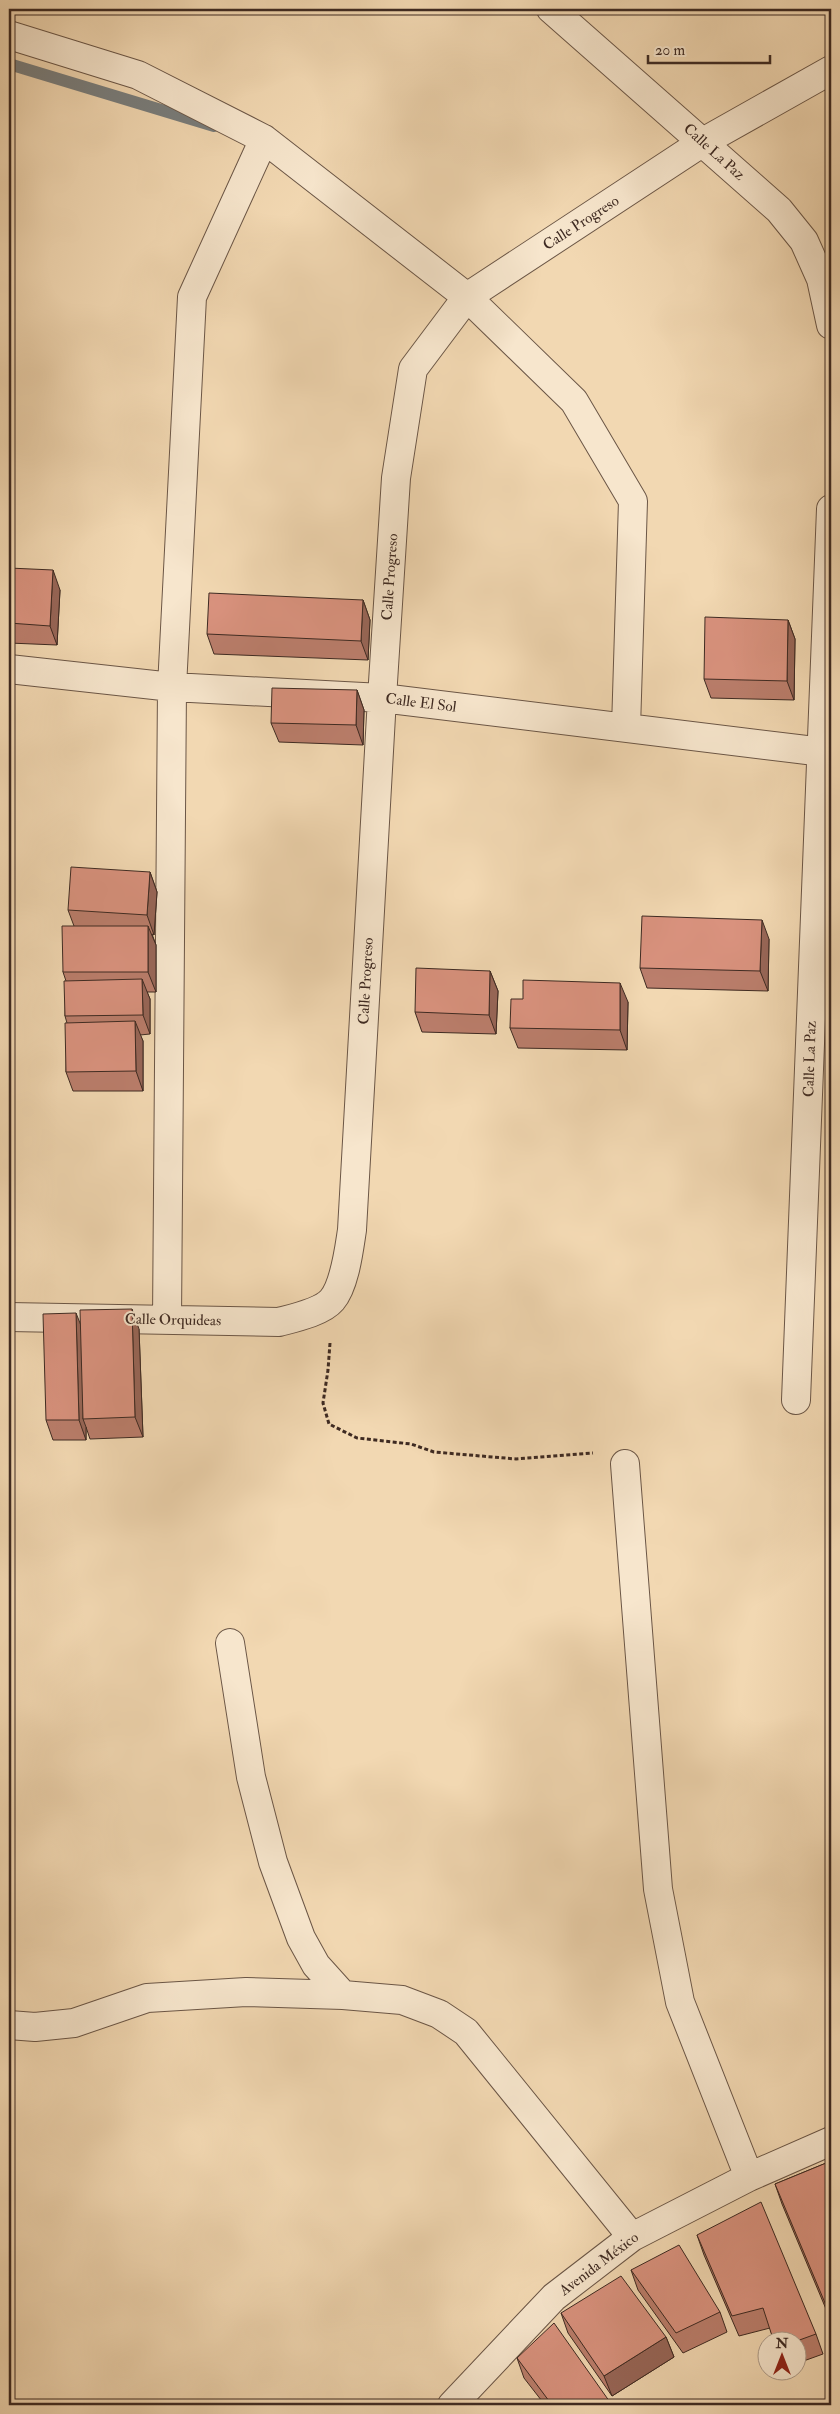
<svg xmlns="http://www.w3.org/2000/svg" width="840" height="2414" font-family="'IM FELL Double Pica',serif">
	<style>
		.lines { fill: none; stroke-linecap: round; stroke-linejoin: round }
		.stream { stroke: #797e7d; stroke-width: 12 }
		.minor-casing { stroke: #6b5646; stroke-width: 30 }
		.path { stroke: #3e2a22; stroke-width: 3; stroke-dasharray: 4 2.5; stroke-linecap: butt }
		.minor { stroke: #f7e6cd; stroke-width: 28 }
		.wall { fill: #bb7e6c; stroke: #3e2a22 }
		.shaded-wall { fill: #986658; stroke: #3e2a22 }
		.building { fill: #d9927e; stroke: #3e2a22 }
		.labels { text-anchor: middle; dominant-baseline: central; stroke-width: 4; stroke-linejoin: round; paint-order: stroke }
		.street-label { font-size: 15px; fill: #3e2a22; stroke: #f7e6cd }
	</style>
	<rect width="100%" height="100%" fill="#f2d8b2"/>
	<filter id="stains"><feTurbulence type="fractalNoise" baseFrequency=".004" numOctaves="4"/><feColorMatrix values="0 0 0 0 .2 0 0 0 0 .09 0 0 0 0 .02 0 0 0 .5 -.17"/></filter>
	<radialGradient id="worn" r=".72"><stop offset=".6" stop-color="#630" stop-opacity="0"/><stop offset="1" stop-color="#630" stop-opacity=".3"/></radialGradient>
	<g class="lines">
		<path class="stream" d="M9,64L214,126"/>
		<defs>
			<path id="minor" d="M551,9L779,210L804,241L821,279L831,325
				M9,35L138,75L264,139L467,297L574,401L633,501L626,728
				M9,669L172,687L382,698L831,753
				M9,1317L279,1322C294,1318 322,1312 332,1300C345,1285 349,1249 352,1230L382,698L396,478L413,369L467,297L703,142L831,70
				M167,1320L172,687L192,297L264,139
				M796,1400L831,509
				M625,1464L658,1889L680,2002L749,2177
				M230,1643L251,1777L273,1862L301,1938L316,1965L343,1995
				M9,2025L35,2027L74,2023L147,1998L246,1992L343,1995L402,2000L439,2014L466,2032L632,2237
				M452,2405L554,2297L632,2237L749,2177L831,2141"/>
		</defs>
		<use href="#minor" class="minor-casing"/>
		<path class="path" d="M330,1343L328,1370L323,1403L329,1424L357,1438L411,1444L434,1452L516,1459L593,1453"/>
		<use href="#minor" class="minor"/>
	</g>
	<path class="wall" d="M9,568L60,590L57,645L9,643Z
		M363,600L370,620L368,660L214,654L207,634Z
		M788,620L795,639L794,700L711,698L704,679Z
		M357,690L364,710L363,745L279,742L271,723Z
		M150,872L157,892L154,935L152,934L156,945V992H147L150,999V1034L140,1035L143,1041V1091H73L66,1072L67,1023L65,1016L66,981L63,972L74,926L68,910Z
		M769,939L768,991L647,988L640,968Z
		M490,971L498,991L496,1034L422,1032L415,1012Z
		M523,999L628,1002L627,1050L518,1048L510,1028Z
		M139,1329L143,1437L90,1439L86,1427V1440H53L46,1420Z
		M831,2161V2321L782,2204L775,2184Z
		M697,2235L816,2334L823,2354L798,2363V2342H774L770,2328L739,2336L704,2255Z
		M631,2270L720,2312L727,2332L683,2353L638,2290Z
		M561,2313L666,2337L674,2357L612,2396L568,2333Z
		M517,2358L612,2405H545L524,2378Z"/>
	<path class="shaded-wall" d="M53,570L60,590L57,645L50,626Z
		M363,600L370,620L368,660L361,641Z
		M788,620L795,639L794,700L787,681Z
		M357,690L364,710L363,745L356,725Z
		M150,872L157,892L154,935L147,915Z
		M762,920L769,939L768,991L760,971Z
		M148,926L156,945V992L148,972Z
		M490,971L498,991L496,1034L489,1015Z
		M142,979L150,999V1034L143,1015Z
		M620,983L628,1002L627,1050L620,1030Z
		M135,1021L143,1041V1091L136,1071Z
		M132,1309L139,1329L143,1437L135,1417Z
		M76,1313L84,1333L83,1419L86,1427V1440L79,1420Z
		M831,2308V2320L828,2310Z
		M666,2337L674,2357L612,2396L604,2376Z"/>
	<path class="building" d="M9,568L53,570L50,626L9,623Z
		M209,593L363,600L361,641L207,634Z
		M705,617L788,620L787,681L704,679Z
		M272,688L357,690L356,725L271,723Z
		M71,867L150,872L147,915L68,910Z
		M642,916L762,920L760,971L640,968Z
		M62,926H148V972H63Z
		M416,968L490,971L489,1015L415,1012Z
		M142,979L143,1015L65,1016L64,981Z
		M523,980L620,983V1030L510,1028L511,999H523Z
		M135,1021L136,1071L66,1072L65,1023Z
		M132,1309L135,1417L83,1419L80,1310Z
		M76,1313L79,1420H46L43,1314Z
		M831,2161V2308L828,2310L775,2184Z
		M761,2202L816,2334L794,2342H774L763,2308L732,2316L697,2235Z
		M679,2245L720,2312L676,2333L631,2270Z
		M621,2276L666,2337L604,2376L561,2313Z
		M554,2323L612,2405H552L517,2358Z"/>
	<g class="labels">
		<g class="street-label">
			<text transform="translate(714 152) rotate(42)">Calle La Paz</text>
			<text transform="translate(581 223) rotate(-33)">Calle Progreso</text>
			<text transform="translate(390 577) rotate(-86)">Calle Progreso</text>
			<text transform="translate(421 703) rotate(7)">Calle El Sol</text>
			<text transform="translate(366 981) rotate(-87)">Calle Progreso</text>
			<text transform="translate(810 1059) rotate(-88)">Calle La Paz</text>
			<text transform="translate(173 1320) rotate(1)">Calle Orquideas</text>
			<text transform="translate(599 2264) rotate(-37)">Avenida México</text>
		</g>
	</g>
	<rect width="840" height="2414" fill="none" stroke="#f2d8b2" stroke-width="30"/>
	<rect x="10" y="10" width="820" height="2394" fill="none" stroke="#3e2a22" stroke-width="2.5"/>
	<rect x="15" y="15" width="810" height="2384" fill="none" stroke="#3e2a22"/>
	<g transform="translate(782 2356)"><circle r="24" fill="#f7e6cd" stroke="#ad9b89"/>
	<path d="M0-4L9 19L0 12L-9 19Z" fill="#8f2418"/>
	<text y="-8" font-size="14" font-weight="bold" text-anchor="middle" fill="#3e2a22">N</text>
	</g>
	<path d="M648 55v8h122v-8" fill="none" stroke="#3e2a22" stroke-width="2.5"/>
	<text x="655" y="55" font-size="15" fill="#3e2a22" stroke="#f7e6cd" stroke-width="4" paint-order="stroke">20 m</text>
	<rect width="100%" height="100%" filter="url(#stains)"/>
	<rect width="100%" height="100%" fill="url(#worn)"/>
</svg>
